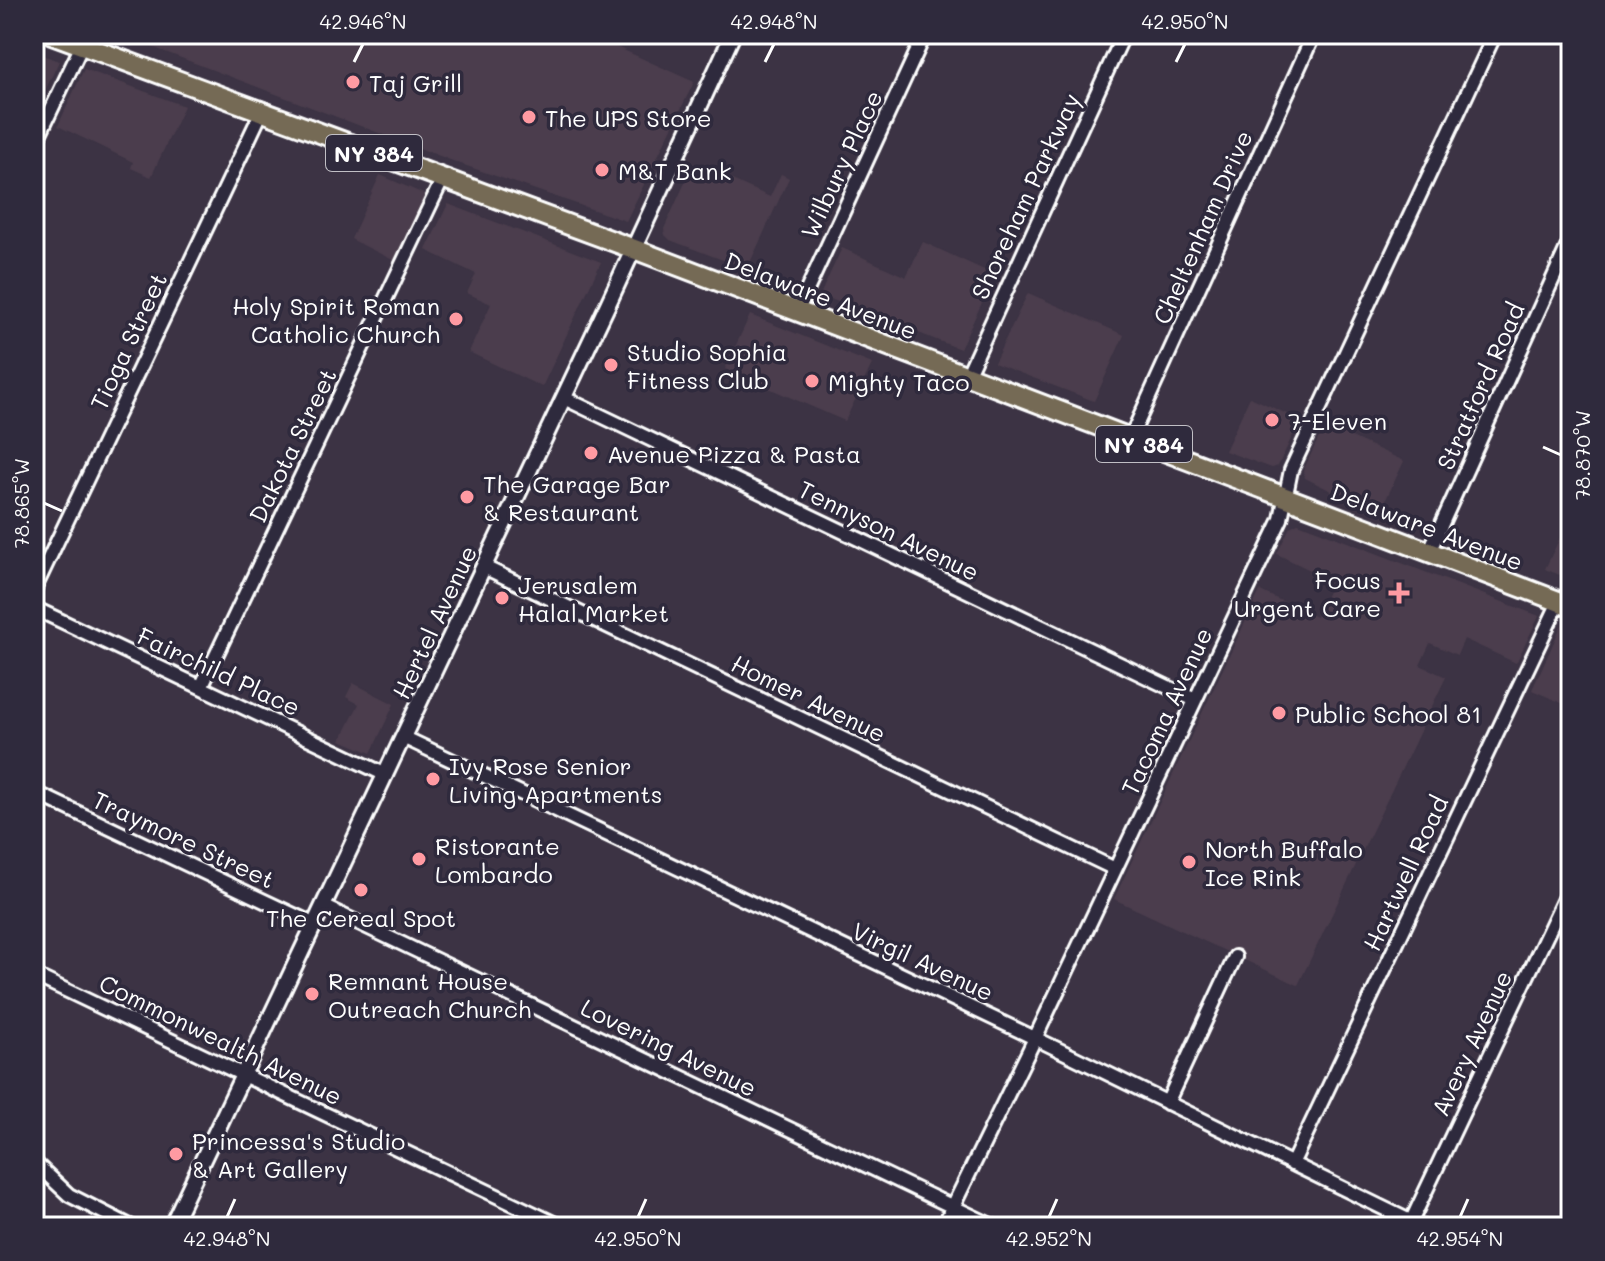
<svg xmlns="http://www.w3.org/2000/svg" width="1605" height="1261" font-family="Mali,sans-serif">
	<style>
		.built { fill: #4c3e4d }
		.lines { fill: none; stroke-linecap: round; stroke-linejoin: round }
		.minor-casing { stroke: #fff; stroke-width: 18 }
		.tertiary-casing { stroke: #fff; stroke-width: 20 }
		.primary-casing { stroke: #fff; stroke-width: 24 }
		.minor { stroke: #2f2a3d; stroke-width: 12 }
		.tertiary { stroke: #2f2a3d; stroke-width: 14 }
		.primary { stroke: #756a55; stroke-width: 18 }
		.ticks { fill: none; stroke: #fff; stroke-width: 3 }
		.poi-dot { fill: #ff9aa2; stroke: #2f2a3d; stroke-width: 3 }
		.labels { text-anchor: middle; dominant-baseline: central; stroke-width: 7; stroke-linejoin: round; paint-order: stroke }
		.shield { fill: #2f2a3d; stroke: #c1bfc5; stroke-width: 2 }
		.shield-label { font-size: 22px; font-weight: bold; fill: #fff }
		.poi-label { font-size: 24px; fill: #fff; stroke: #2f2a3d; text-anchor: start }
		.street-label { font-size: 24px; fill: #fff; stroke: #2f2a3d }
		.neatline { fill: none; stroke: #fff; stroke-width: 3 }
		.ticks-label { font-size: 20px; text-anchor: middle; fill: #fff }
	</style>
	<rect width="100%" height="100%" fill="#3c3344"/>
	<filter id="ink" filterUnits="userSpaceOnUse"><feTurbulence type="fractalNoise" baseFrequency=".0125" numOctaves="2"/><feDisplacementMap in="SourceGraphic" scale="16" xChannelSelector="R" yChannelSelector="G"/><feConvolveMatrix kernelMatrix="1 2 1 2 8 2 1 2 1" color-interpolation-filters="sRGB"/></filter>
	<g filter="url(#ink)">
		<path class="built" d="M118,34H588L694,82L626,221L461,164Z
			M34,52L59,61L34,114Z
			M84,69L184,106L151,177L131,168L133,162L58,126Z
			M694,163L770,197L781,174L789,178L747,269L670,240L665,235L664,229Z
			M380,175L426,195L395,261L351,239Z
			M448,204L601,262L542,387L469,352L491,304L467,293L476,274L426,250Z
			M923,242L995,275L960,349L820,295L842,248L906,277Z
			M1028,293L1124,335L1094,401L994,363Z
			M750,315L872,364L845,421L725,369Z
			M1250,397L1300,420L1278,466L1272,468L1225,451Z
			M1325,425L1404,461L1379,514L1305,478L1303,471Z
			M1569,519L1571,520V565L1565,577L1545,569Z
			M1298,523L1539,616L1516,663L1464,639L1457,655L1430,643L1420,665L1446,677L1298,985L1114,899L1260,591L1316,617L1333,581L1277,554L1290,527Z
			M1563,622L1571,625V707L1532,690Z
			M353,683L394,704L371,753L341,740L359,704L346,697Z"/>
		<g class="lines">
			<defs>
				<path id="minor" d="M34,146L82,45
					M797,312L925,34
					M967,376L1124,34
					M564,398L1195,700
					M1130,439L1314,34
					M1429,552L1571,239
					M484,567L1115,869
					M34,590L262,111
					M34,608L386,775
					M201,687L443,178
					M403,737L1043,1042L1422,1227
					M34,792L315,925
					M323,906L995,1227
					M34,975L562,1227
					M1167,1103L1235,957
					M34,1162L69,1195L132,1227
					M1292,1164L1559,602
					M1411,1222L1571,884
					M943,1227L1040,1028L1281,519L1291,470L1495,34"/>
				<path id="tertiary" d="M171,1227L608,304L733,34"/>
				<path id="primary" d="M52,34L634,249L1571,606"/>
			</defs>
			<use href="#minor" class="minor-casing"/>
			<use href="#tertiary" class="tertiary-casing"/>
			<use href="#primary" class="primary-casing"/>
			<use href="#minor" class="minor"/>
			<use href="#tertiary" class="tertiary"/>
			<use href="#primary" class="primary"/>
		</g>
	</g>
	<path class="ticks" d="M354,62L363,44M765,62L774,44M1176,62L1185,44M1543,447L1561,455M44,503L62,511M227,1217L235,1199M638,1217L646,1199M1049,1217L1057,1199M1460,1217L1468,1199"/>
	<g class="poi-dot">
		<circle cx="353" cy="82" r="8"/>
		<circle cx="529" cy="117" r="8"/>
		<circle cx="602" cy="170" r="8"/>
		<circle cx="456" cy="319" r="8"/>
		<circle cx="611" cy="365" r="8"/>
		<circle cx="812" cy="381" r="8"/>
		<circle cx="1272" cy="420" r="8"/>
		<circle cx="591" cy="453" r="8"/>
		<circle cx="467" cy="497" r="8"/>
		<path d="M1395 581h8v8h8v8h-8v8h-8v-8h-8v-8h8z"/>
		<circle cx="502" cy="598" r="8"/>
		<circle cx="1279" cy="713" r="8"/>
		<circle cx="433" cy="779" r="8"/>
		<circle cx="419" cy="859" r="8"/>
		<circle cx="1189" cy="862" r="8"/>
		<circle cx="361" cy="890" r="8"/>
		<circle cx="312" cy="994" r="8"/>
		<circle cx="176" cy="1154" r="8"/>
	</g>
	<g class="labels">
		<g class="shield">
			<rect x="326" y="135" width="96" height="36" rx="6"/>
			<rect x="1096" y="426" width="96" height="36" rx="6"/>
		</g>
		<g class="shield-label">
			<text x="374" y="153">NY 384</text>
			<text x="1144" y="444">NY 384</text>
		</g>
		<g class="poi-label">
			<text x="369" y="82">Taj Grill</text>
			<text x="545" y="117">The UPS Store</text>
			<text x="618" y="170">M&amp;T Bank</text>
			<text x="440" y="305" text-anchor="end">Holy Spirit Roman<tspan x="440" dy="28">Catholic Church</tspan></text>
			<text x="627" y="351">Studio Sophia<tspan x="627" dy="28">Fitness Club</tspan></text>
			<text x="828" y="381">Mighty Taco</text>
			<text x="1288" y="420">7-Eleven</text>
			<text x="607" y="453">Avenue Pizza &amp; Pasta</text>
			<text x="483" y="483">The Garage Bar<tspan x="483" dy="28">&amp; Restaurant</tspan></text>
			<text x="1381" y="579" text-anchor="end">Focus<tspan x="1381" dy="28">Urgent Care</tspan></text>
			<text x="518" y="584">Jerusalem<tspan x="518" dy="28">Halal Market</tspan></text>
			<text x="1295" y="713">Public School 81</text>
			<text x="449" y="765">Ivy Rose Senior<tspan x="449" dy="28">Living Apartments</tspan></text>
			<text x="435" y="845">Ristorante<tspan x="435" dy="28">Lombardo</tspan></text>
			<text x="1205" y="848">North Buffalo<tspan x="1205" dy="28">Ice Rink</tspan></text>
			<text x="361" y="917" text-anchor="middle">The Cereal Spot</text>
			<text x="328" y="980">Remnant House<tspan x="328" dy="28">Outreach Church</tspan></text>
			<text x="192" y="1140">Princessa's Studio<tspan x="192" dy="28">&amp; Art Gallery</tspan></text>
		</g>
		<g class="street-label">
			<text transform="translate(841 164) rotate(-65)">Wilbury Place</text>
			<text transform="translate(1025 196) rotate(-65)">Shoreham Parkway</text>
			<text transform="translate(1202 227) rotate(-66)">Cheltenham Drive</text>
			<text transform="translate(821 295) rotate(21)">Delaware Avenue</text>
			<text transform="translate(128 341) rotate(-65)">Tioga Street</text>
			<text transform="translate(1480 386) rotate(-66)">Stratford Road</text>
			<text transform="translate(292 445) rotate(-64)">Dakota Street</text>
			<text transform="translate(1427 526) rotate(21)">Delaware Avenue</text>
			<text transform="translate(889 530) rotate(26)">Tennyson Avenue</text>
			<text transform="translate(434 622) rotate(-65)">Hertel Avenue</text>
			<text transform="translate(219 671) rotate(25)">Fairchild Place</text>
			<text transform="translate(809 698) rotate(26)">Homer Avenue</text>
			<text transform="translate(1166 711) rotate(-65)">Tacoma Avenue</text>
			<text transform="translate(184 839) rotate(25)">Traymore Street</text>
			<text transform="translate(1405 873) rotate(-65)">Hartwell Road</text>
			<text transform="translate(923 961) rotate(25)">Virgil Avenue</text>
			<text transform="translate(221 1039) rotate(26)">Commonwealth Avenue</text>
			<text transform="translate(1471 1043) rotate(-65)">Avery Avenue</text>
			<text transform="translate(669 1047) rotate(26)">Lovering Avenue</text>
		</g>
	</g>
	<rect width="1605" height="1261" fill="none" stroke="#2f2a3d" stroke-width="88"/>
	<rect x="44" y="44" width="1517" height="1173" class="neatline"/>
	<g class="ticks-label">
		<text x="363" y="29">42.946°N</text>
		<text x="774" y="29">42.948°N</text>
		<text x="1185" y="29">42.950°N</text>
		<text transform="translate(1583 455) rotate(-90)" y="7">78.870°W</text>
		<text transform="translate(22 503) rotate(-90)" y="7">78.865°W</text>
		<text x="227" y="1246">42.948°N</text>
		<text x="638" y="1246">42.950°N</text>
		<text x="1049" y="1246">42.952°N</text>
		<text x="1460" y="1246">42.954°N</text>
	</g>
</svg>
